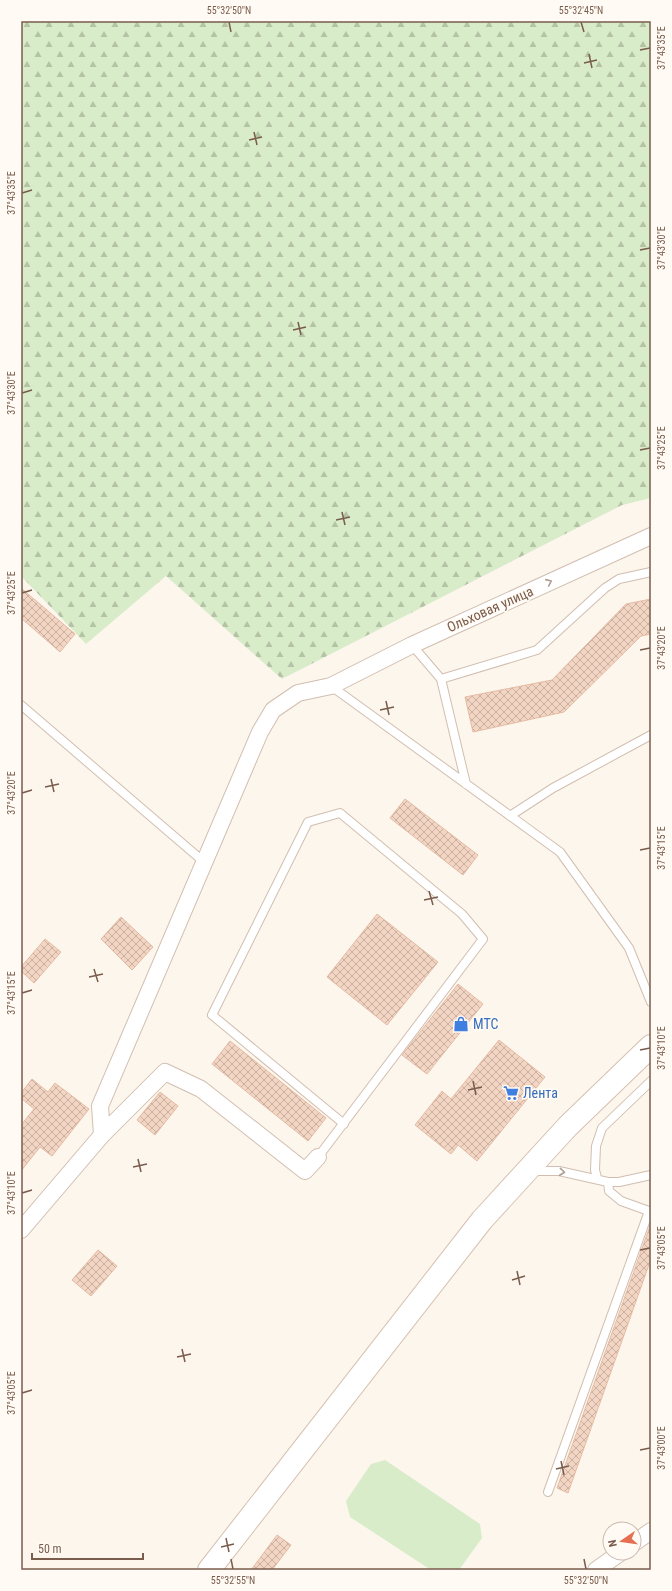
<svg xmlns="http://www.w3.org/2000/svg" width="672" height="1591" font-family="'Roboto Condensed',sans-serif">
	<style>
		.forest { fill: url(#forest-firs) }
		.pitch { fill: #d8ecc9 }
		.building { fill: url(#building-cross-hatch); stroke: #e6bba3 }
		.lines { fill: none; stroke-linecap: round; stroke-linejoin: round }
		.lane-casing { stroke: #d1beb0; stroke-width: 10 }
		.street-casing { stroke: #d1beb0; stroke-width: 18 }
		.secondary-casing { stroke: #d6c0b0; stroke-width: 24 }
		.lane { stroke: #fff; stroke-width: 8 }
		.street { stroke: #fff; stroke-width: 16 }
		.secondary { stroke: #fff; stroke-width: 22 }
		.oneway { stroke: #af9d94 }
		.ticks { fill: none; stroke: #7a5c4d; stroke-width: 1.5 }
		.labels { text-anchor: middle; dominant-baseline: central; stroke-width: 3.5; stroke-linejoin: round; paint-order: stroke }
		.street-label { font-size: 14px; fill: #7a5c4d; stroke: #fffaf3 }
		.shop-label { font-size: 14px; fill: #366cbe; stroke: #fffaf3; text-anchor: start }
		.neatline { fill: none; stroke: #7a5c4d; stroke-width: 1.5 }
		.ticks-label { font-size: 10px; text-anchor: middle; fill: #7a5c4d }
	</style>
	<defs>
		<pattern id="forest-firs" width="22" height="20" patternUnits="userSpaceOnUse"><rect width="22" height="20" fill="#d8ecc9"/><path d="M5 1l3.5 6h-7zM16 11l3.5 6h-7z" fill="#b4c2a5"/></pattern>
		<pattern id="building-cross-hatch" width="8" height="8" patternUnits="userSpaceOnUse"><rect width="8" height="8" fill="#f3d5c3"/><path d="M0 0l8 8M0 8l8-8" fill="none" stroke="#cab0a1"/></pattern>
	</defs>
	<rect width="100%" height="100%" fill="#fdf6ec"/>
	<path class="forest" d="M21,21H651V498L622,505L282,679L166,576L86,644L21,576Z"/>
	<path class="pitch" d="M385,1460L480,1524L482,1538L459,1570H431L350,1517L346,1501L371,1464Z"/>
	<path class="building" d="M21,588L75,634L60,652L21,618Z
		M651,599V634L641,636L564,712L473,732L465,697L552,680L626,604Z
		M405,799L478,855L463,875L390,818Z
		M377,914L438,962L387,1025L327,977Z
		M121,917L153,947L132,970L101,939Z
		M45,939L61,952L34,983L21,971V967Z
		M458,984L483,1004L427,1074L402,1055Z
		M499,1040L545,1077L477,1161L458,1145L451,1154L415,1125L442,1091L451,1099Z
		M230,1041L326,1118L308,1141L212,1064Z
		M32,1079L48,1092L55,1083L89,1109L52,1156L40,1147L21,1171V1125L34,1109L21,1098V1093Z
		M160,1092L178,1106L155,1135L137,1120Z
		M650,1226H651V1259L568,1493L557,1488Z
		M98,1250L117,1266L91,1296L72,1280Z
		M277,1535L291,1545L272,1570H251Z"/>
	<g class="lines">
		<defs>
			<path id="lane" d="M412,645L441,679L537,650L605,588L619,579L651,572
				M441,679L466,784
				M331,686L560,852L629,948L651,1002
				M21,705L204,862
				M510,816L553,788L651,735
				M318,1157L483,939L462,914L340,813L308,822L212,1015L344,1124
				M532,1171H559L608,1182H619L651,1175
				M597,1178L595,1170L596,1146L602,1128L651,1081
				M608,1182L609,1191L621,1201L649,1211L651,1213
				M548,1492L649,1211"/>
			<path id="street" d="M102,1135L100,1106L260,732L273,710L298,693L331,686L412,645L651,536
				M21,1230L102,1135L165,1072L201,1089L305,1171L318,1157
				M634,1543L651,1531
				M596,1570L620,1553"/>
			<path id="secondary" d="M209,1570L482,1220L568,1126L651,1046"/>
		</defs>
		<use href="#lane" class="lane-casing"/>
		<use href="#street" class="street-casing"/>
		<use href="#secondary" class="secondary-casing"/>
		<use href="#lane" class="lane"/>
		<use href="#street" class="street"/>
		<use href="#secondary" class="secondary"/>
	</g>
	<defs><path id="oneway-chevron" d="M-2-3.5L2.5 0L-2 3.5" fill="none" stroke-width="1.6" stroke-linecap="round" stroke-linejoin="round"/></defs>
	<g class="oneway">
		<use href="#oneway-chevron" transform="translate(549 582) rotate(-24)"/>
		<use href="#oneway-chevron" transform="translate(562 1172) rotate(6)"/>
	</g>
	<path class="ticks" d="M229,22L231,32M581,22L584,32M640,50L650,48M589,54L592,68M584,63L597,60M254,132L257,145M249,140L262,137M22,193L32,190M640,250L650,248M298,322L301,335M293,330L306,327M22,393L32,390M640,450L650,448M342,512L345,525M336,520L350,517M22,593L32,590M640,650L650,648M386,701L389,715M380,710L394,707M51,779L54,792M45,787L59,784M22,793L32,790M640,850L650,848M429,891L433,905M424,900L438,897M94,969L98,982M89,977L103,974M22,993L32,990M640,1050L650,1048M473,1081L476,1095M468,1090L482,1087M138,1159L141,1172M133,1167L147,1164M22,1193L32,1190M640,1250L650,1248M517,1271L520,1285M512,1280L525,1276M182,1349L185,1362M177,1357L191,1354M22,1393L32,1390M640,1450L650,1448M561,1461L564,1475M556,1469L569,1466M226,1538L229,1552M221,1547L234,1544M231,1559L233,1569M584,1559L586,1569"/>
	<defs>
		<symbol id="shop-bare" viewBox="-9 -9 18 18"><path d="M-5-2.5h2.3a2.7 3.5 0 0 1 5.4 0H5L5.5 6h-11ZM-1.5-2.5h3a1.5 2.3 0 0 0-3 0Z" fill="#3f7fe0" stroke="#fffaf3" stroke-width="2.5" paint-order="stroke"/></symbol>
		<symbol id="supermarket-bare" viewBox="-9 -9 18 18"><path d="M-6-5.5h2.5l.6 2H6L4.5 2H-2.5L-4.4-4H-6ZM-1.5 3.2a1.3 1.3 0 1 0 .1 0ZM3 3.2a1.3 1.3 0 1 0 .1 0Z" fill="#3f7fe0" stroke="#fffaf3" stroke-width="2.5" paint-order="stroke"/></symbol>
	</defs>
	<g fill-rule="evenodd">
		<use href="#shop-bare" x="450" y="1013" width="22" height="22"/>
		<use href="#supermarket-bare" x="500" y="1082" width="22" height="22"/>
	</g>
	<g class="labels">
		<g class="street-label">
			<text transform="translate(490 609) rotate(-24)">Ольховая улица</text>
		</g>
		<g class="shop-label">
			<text x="473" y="1024">МТС</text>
			<text x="523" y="1093">Лента</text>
		</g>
	</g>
	<rect width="672" height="1591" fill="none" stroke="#fffaf3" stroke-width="44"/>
	<g transform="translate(622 1541) rotate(257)"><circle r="19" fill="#fffaf3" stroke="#cabbb1"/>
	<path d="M0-3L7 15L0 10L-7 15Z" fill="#e76f51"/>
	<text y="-6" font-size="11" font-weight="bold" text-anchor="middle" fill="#7a5c4d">N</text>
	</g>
	<path d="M32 1553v6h111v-6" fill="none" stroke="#7a5c4d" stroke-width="2"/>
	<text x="38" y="1553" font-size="12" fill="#7a5c4d" stroke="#fffaf3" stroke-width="3" paint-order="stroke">50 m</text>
	<rect x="22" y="22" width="628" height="1547" class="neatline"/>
	<g class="ticks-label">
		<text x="229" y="14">55°32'50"N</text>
		<text x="581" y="14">55°32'45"N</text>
		<text transform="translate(661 48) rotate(-90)" y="4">37°43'35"E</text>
		<text transform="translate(11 193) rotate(-90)" y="4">37°43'35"E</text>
		<text transform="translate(661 248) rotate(-90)" y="4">37°43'30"E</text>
		<text transform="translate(11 393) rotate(-90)" y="4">37°43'30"E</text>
		<text transform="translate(661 448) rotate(-90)" y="4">37°43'25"E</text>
		<text transform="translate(11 593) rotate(-90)" y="4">37°43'25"E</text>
		<text transform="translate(661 648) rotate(-90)" y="4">37°43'20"E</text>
		<text transform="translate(11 793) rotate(-90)" y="4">37°43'20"E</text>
		<text transform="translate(661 848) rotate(-90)" y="4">37°43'15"E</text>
		<text transform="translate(11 993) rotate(-90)" y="4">37°43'15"E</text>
		<text transform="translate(661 1048) rotate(-90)" y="4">37°43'10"E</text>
		<text transform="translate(11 1193) rotate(-90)" y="4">37°43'10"E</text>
		<text transform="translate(661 1248) rotate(-90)" y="4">37°43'05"E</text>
		<text transform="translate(11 1393) rotate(-90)" y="4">37°43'05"E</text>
		<text transform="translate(661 1448) rotate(-90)" y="4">37°43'00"E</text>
		<text x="233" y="1584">55°32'55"N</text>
		<text x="586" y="1584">55°32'50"N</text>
	</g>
</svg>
